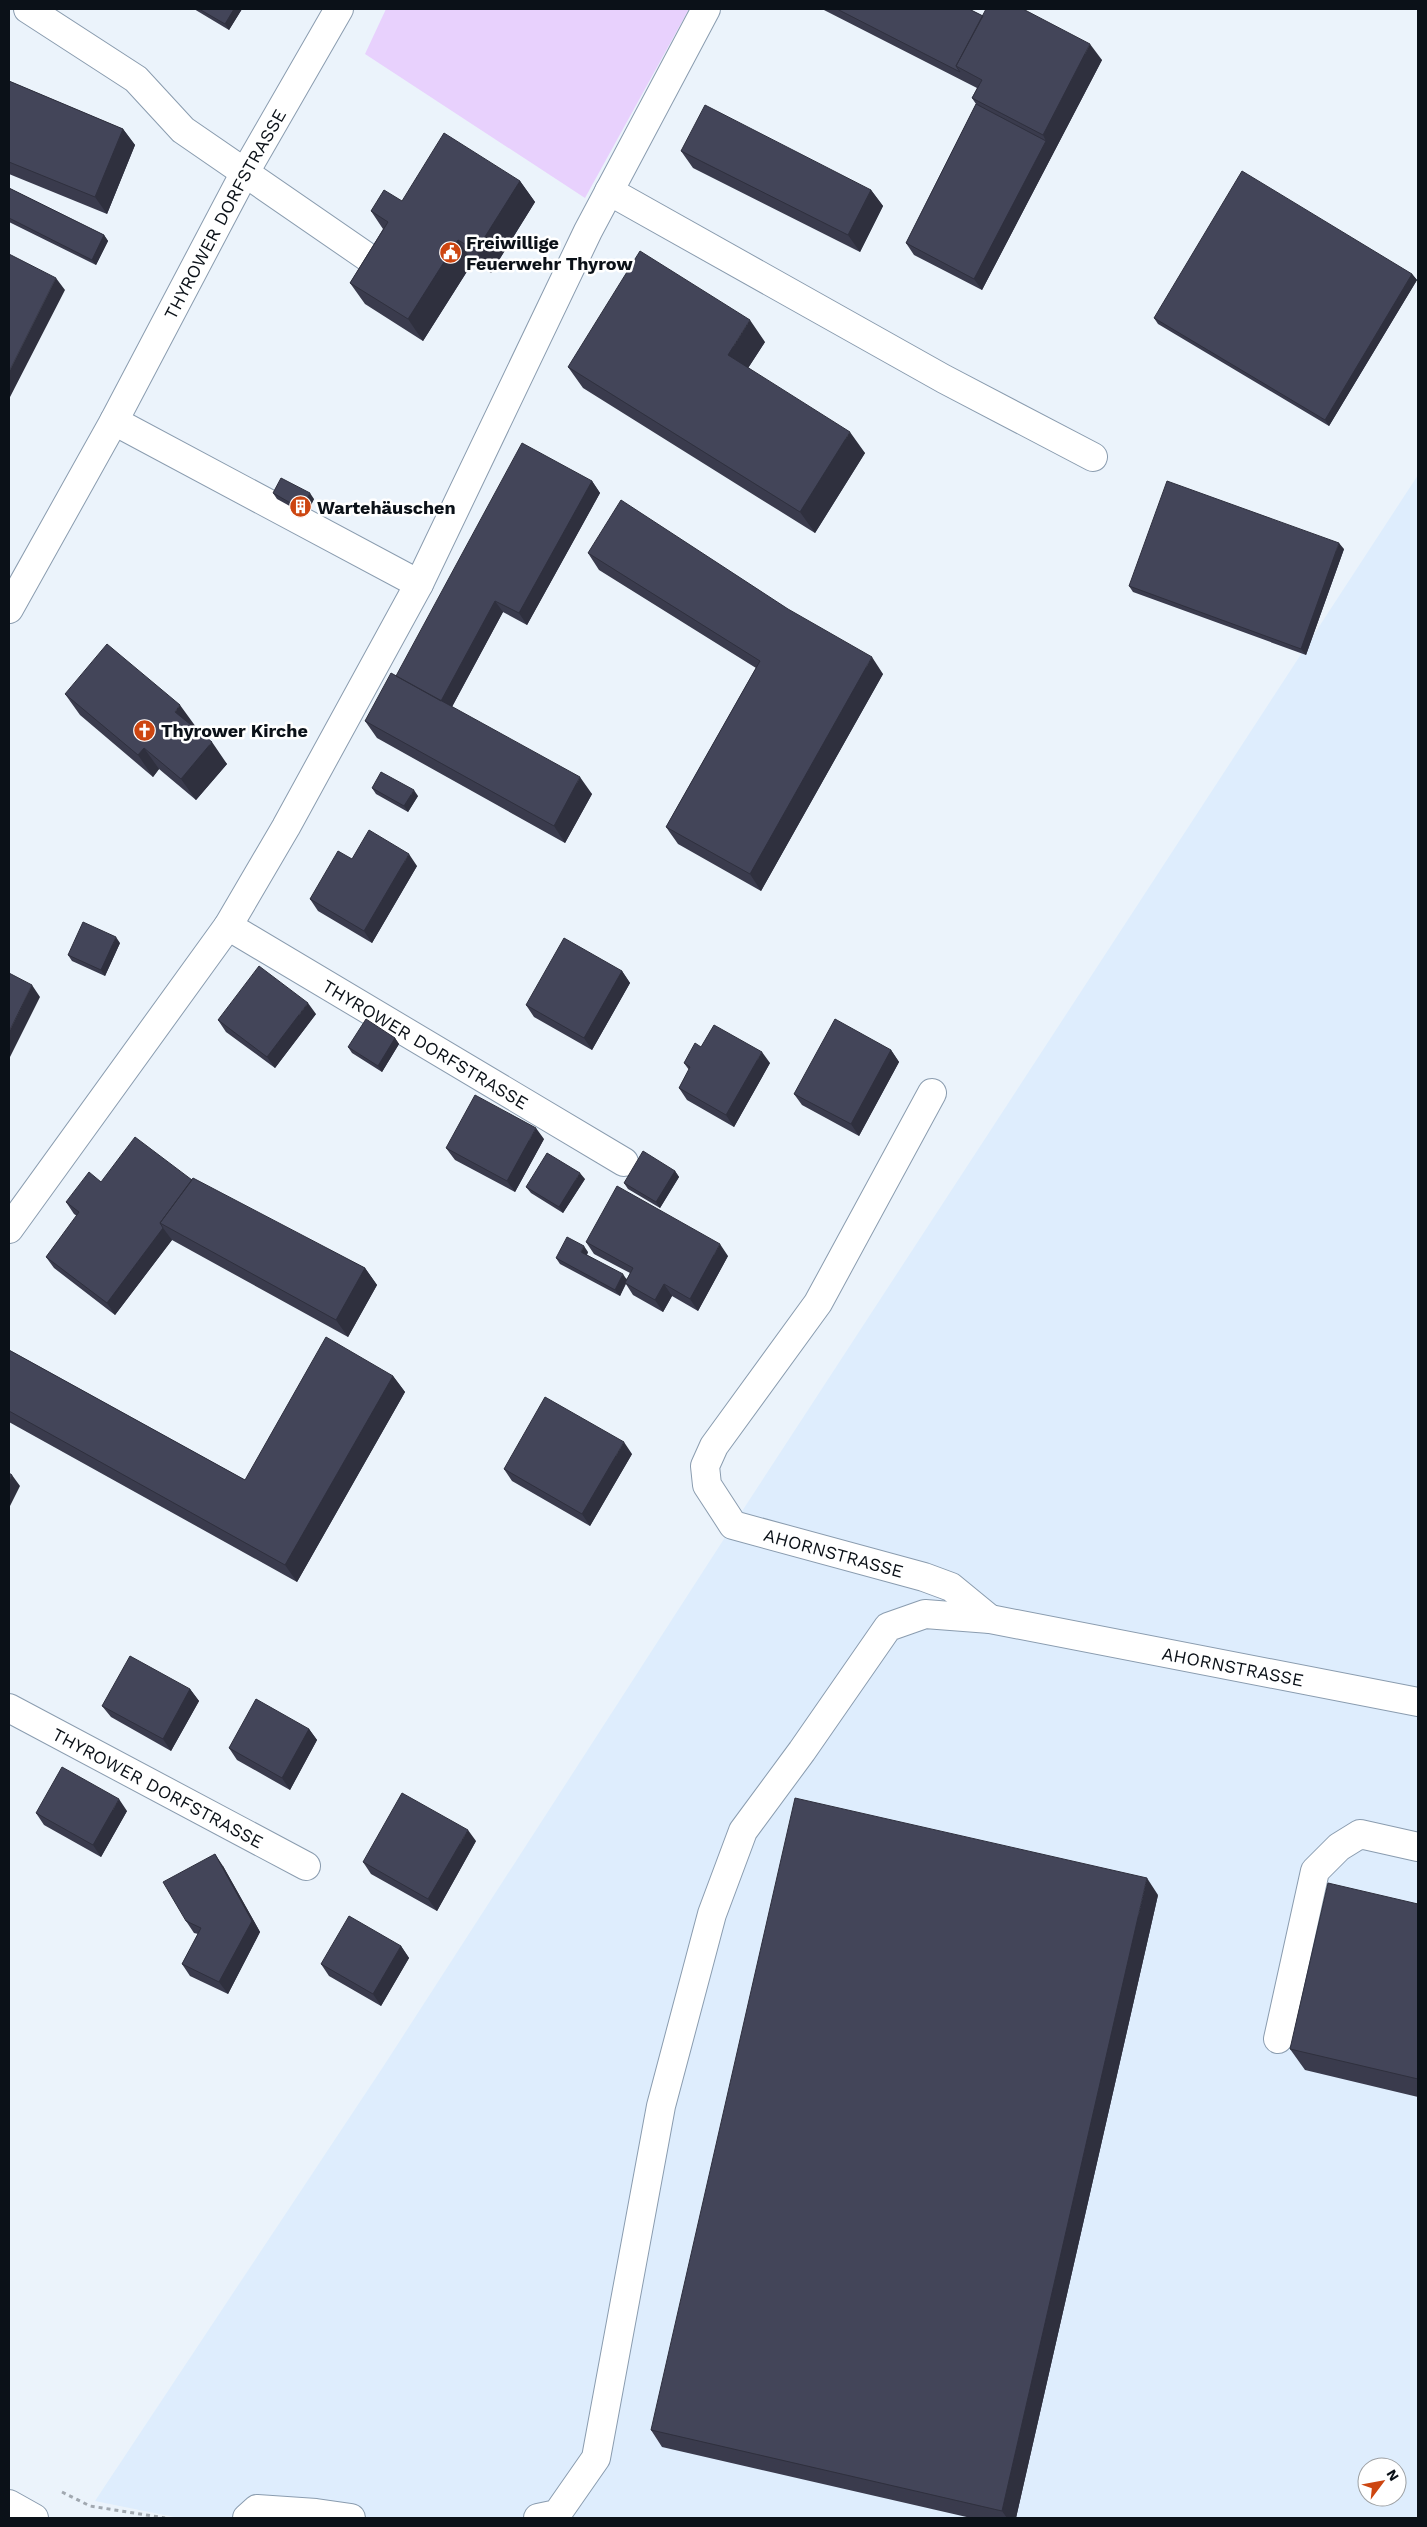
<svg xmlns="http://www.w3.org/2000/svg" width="1427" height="2527" font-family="'Work Sans',sans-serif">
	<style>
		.built { fill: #deedfd; fill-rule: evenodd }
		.green { fill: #e8d1fd }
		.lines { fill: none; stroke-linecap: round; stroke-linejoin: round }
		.minor-casing { stroke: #8a9caf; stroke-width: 30 }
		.major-casing { stroke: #8a9caf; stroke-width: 30 }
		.path { stroke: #a1a8b0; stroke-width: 3; stroke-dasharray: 4 4; stroke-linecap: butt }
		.minor { stroke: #fff; stroke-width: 28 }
		.major { stroke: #fff; stroke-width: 28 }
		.wall { fill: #3a3b4d }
		.shaded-wall { fill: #2f303e }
		.building { fill: #434559; stroke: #2f303e }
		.labels { text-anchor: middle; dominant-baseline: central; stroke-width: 5; stroke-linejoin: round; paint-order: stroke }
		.street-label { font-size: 18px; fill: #0b1118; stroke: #fff }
		.poi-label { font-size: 18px; font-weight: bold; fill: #0b1118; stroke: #fff; text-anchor: start }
	</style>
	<rect width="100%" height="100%" fill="#ebf3fb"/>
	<path class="built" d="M1418,475V2518H179L95,2501L383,2067L733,1525ZM1367,2467H1397V2497H1367Z"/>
	<path class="green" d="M386,9H689L585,198L365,54Z"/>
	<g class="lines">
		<defs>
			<g id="minor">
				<path d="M28,9L136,79L183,130L386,270"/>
				<path d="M609,191L944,379L1093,457"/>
				<path d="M114,421L419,584"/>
				<path id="s1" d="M228,926L624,1162"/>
				<path id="s2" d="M932,1093L818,1303L714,1446L705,1466L707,1485L733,1525L924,1577L951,1587L990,1619"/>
				<path d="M9,1229L228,926L286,827L419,584L588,231L706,9"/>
				<path id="s3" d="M9,1708L306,1866"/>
				<path d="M1278,2039L1315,1871L1339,1847L1360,1834L1418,1847"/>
				<path d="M247,2518L257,2509L316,2513L351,2518"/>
				<path id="s4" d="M538,2518L557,2514L596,2458L661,2106L712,1914L743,1831L802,1751L888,1627L925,1614L990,1619L1418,1702"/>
			</g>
			<g id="major">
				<path id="s5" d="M9,609L114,421L244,174L339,9"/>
				<path d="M9,2504L34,2518"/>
			</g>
		</defs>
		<use href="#minor" class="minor-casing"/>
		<use href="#major" class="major-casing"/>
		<path class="path" d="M62,2492L90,2506L165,2518"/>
		<use href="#minor" class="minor"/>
		<use href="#major" class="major"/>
	</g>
	<path class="wall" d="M194,9H242L229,30Z
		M822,9H969L983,16L1102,60L982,290L914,255L906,243L976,104L972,98L977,88Z
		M9,81L123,129L135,145L107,214L9,174Z
		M681,151L871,190L883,206L860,252L693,168Z
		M520,181L535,202L491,273L473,262L423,341L365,304L350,283L383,229L371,211L402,201Z
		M9,188L104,235L108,241L96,265L9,222Z
		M1412,274L1417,280L1329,426L1158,324L1154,318Z
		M765,342L748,368L865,453L815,533L583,388L568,367Z
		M592,481L600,493L527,625L503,612L452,707L592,794L565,843L377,738L365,721L396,676Z
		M273,493L314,499L306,515L277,499Z
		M1344,549L1306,655L1133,592L1129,586Z
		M588,553L883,674L761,891L678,844L666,827L756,668L599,570Z
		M65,694L196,727L194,728L227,764L196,800L159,769L153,777L80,715Z
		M372,788L418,796L408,812L376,794Z
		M352,859L417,866L372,943L318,911L310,899Z
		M120,943L105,976L72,961L68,955Z
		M622,971L630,983L592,1050L534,1017L526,1005Z
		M316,1014L275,1068L226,1032L218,1020Z
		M395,1038L399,1044L382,1072L352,1053L348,1047Z
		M701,1047L770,1063L734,1127L687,1100L679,1088L689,1070L684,1063Z
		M891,1050L899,1062L859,1136L802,1105L794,1094Z
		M544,1139L515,1192L455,1160L446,1148Z
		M675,1171L679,1177L660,1208L628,1189L624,1183Z
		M585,1179L563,1213L531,1193L526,1187Z
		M192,1180L365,1268L377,1285L348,1337L172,1240L115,1315L54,1268L46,1257L77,1216L74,1214L66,1202L101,1182Z
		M586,1242L728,1256L698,1311L672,1296L663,1312L633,1295L626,1284L620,1296L560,1264L556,1258L588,1252L587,1255L627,1279L630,1273L594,1254Z
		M9,1350L245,1480L393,1376L405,1392L297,1582L9,1422Z
		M632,1454L590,1526L512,1481L504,1469Z
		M190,1689L199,1701L171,1751L111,1717L102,1706Z
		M309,1729L317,1740L290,1790L237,1760L229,1748Z
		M127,1811L101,1857L44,1825L36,1813Z
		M476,1841L437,1911L371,1874L363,1862Z
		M223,1866L260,1932L228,1994L190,1976L182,1964L198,1934L194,1933L186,1921Z
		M1158,1895L1016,2518H971L662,2447L651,2430Z
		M1418,1904V2097L1305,2070L1290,2049Z
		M401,1946L409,1958L381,2006L329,1976L321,1964Z"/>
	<path class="shaded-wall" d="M234,9H242L229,30L225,24Z
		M1090,44L1102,60L982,290L974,279L1046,141L1043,135Z
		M123,129L135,145L107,214L95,197Z
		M520,181L535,202L491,273L476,251Z
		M871,190L883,206L860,252L848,235Z
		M104,235L108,241L96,265L92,260Z
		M458,240L473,262L423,341L408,319Z
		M1412,274L1417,280L1329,426L1325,420Z
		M56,278L65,290L9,399V372Z
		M750,320L765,342L743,376L728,355Z
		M850,432L865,453L815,533L800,512Z
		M592,481L600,493L527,625L519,613Z
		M310,493L314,499L306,515L301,509Z
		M1339,543L1344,549L1306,655L1301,649Z
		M495,601L503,612L448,714L440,703Z
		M872,657L883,674L761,891L750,874Z
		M180,705L196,727L190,733L175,712Z
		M212,742L227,764L196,800L181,779Z
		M144,748L159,769L153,777L138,755Z
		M580,777L592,794L565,843L554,826Z
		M414,790L418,796L408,812L404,806Z
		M409,854L417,866L372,943L364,931Z
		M116,937L120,943L105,976L101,970Z
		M622,971L630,983L592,1050L584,1038Z
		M32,985L40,997L10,1057L9,1055V1032Z
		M308,1003L316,1014L275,1068L267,1057Z
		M395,1038L399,1044L382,1072L378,1066Z
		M891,1050L899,1062L859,1136L851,1124Z
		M762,1052L770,1063L734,1127L726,1115Z
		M536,1128L544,1139L515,1192L507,1181Z
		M675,1171L679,1177L660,1208L656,1202Z
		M580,1173L585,1179L563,1213L559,1207Z
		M163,1228L172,1240L115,1315L107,1303Z
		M720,1244L728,1256L698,1311L690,1299Z
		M584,1246L588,1252L585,1258L581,1252Z
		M365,1268L377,1285L348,1337L336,1320Z
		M623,1274L627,1280L620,1296L615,1290Z
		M664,1284L672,1296L663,1312L655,1300Z
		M393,1376L405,1392L297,1582L285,1565Z
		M624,1442L632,1454L590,1526L582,1514Z
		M12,1475L20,1486L9,1508V1481Z
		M190,1689L199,1701L171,1751L163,1739Z
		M309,1729L317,1740L290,1790L282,1778Z
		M119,1799L127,1811L101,1857L93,1845Z
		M468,1830L476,1841L437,1911L428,1899Z
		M215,1854L223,1866L260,1932L228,1994L219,1982Z
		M1147,1878L1158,1895L1016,2518H1007L1002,2511Z
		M401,1946L409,1958L381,2006L373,1994Z"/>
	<path class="building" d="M199,9H234L225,24Z
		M837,9H969L983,16L956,66L960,72Z
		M986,9H1023L1090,44L1043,135L972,98L982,80L956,66Z
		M9,81L123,129L95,197L9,162Z
		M976,104L1046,141L974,279L906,243Z
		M705,105L871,190L848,235L681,151Z
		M444,133L520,181L476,251L458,240L408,319L350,283L388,222L371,211L384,190L402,201Z
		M1242,171L1412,274L1325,420L1154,318Z
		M9,188L104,235L92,260L9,218Z
		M640,251L750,320L728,355L850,432L800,512L568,367Z
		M9,254L56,278L9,372Z
		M522,443L592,481L519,613L495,601L441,701L396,676Z
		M281,478L310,493L301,509L273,493Z
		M1167,481L1339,543L1301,649L1129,586Z
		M621,500L788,609L872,657L750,874L666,827L760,661L588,553Z
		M107,644L180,705L175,712L212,742L181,779L144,748L138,755L65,694Z
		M391,673L580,777L554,826L365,721Z
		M381,772L414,790L404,806L372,788Z
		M369,830L409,854L364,931L310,899L338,851L352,859Z
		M83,922L116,937L101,970L68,955Z
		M564,938L622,971L584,1038L526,1005Z
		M259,966L308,1003L267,1057L218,1020Z
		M9,973L32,985L9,1032Z
		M366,1019L395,1038L378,1066L348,1047Z
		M835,1019L891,1050L851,1124L794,1094Z
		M714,1025L762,1052L726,1115L679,1088L690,1067L684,1063L695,1043L701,1047Z
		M475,1095L536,1128L507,1181L446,1148Z
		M135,1137L192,1180L160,1223L163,1228L107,1303L46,1257L79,1212L66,1202L89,1172L101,1182Z
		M643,1151L675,1171L656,1202L624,1183Z
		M547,1153L580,1173L559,1207L526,1187Z
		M193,1178L365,1268L336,1320L160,1223Z
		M617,1186L720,1244L690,1299L664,1284L655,1300L625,1283L633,1268L586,1242Z
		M567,1237L584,1246L581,1252L623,1274L615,1290L556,1258Z
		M326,1337L393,1376L285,1565L9,1411V1350L245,1480Z
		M545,1397L624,1442L582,1514L504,1469Z
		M9,1473L12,1475L9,1481Z
		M130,1656L190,1689L163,1739L102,1706Z
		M256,1699L309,1729L282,1778L229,1748Z
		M62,1767L119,1799L93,1845L36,1813Z
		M402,1793L468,1830L428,1899L363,1862Z
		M795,1798L1147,1878L1002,2511L651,2430Z
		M215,1854L252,1921L219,1982L182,1964L201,1928L186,1921L163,1882Z
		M1328,1883L1418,1904V2079L1290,2049Z
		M349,1916L401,1946L373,1994L321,1964Z"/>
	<defs>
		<symbol id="civic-disc" viewBox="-11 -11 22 22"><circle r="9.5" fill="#cd4611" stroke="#fff"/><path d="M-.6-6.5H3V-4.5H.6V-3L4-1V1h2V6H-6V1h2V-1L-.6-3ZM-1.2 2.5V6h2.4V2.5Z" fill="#fff"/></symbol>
		<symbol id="building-disc" viewBox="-11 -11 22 22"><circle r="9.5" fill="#cd4611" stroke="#fff"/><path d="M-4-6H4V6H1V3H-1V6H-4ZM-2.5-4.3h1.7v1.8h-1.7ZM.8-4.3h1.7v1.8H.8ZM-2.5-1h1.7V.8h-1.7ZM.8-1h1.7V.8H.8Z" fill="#fff"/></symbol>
		<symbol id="church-disc" viewBox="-11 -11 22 22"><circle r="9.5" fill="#cd4611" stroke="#fff"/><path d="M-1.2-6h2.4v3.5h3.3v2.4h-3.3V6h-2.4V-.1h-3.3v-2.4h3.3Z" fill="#fff"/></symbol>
	</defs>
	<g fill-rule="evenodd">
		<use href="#civic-disc" x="438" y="240" width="25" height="25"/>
		<use href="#building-disc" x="288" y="494" width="25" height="25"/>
		<use href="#church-disc" x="132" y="718" width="25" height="25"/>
	</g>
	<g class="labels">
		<g class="street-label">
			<text stroke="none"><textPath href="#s5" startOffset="450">THYROWER DORFSTRASSE</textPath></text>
			<text stroke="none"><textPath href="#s1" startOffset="230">THYROWER DORFSTRASSE</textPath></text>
			<text stroke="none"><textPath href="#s2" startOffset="609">AHORNSTRASSE</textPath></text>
			<text stroke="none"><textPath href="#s4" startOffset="1335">AHORNSTRASSE</textPath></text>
			<text stroke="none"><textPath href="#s3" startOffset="169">THYROWER DORFSTRASSE</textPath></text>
		</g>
		<g class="poi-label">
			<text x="466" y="242">Freiwillige<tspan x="466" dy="21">Feuerwehr Thyrow</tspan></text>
			<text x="317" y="507">Wartehäuschen</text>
			<text x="161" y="730">Thyrower Kirche</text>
		</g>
	</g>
	<rect width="1427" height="2527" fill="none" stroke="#0b1118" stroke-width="20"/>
	<g transform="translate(1382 2482) rotate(58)"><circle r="24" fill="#ffffff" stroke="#9da0a3"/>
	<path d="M0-4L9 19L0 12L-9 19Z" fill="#cd4611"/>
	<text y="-8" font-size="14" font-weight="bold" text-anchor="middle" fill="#0b1118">N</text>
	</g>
</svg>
